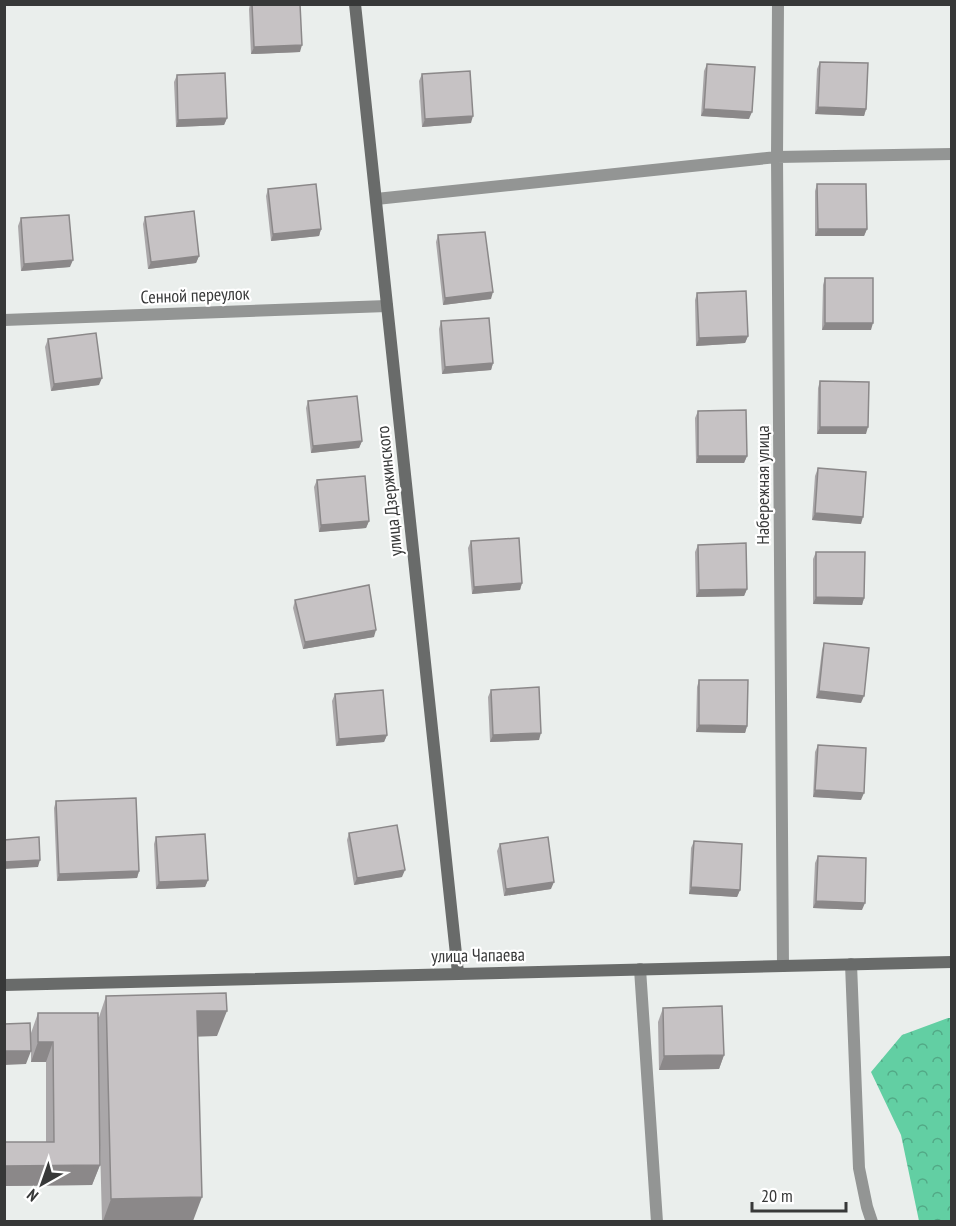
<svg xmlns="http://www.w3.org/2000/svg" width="956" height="1226" font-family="'PT Sans Narrow',sans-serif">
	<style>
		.forest { fill: url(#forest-crowns) }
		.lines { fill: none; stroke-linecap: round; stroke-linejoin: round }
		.lane { stroke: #939594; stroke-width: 12 }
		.street { stroke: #939594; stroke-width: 12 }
		.secondary { stroke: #696b6a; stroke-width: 12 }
		.wall { fill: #aaa7a9 }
		.shaded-wall { fill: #8b8889 }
		.building { fill: #c6c2c4; stroke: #8b8889; stroke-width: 1.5 }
		.labels { text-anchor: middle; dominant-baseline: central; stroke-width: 4.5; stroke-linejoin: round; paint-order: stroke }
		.street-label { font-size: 18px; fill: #373838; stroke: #fff }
	</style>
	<defs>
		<pattern id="forest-crowns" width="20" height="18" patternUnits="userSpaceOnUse" patternTransform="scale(1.5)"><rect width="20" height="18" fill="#62cfa3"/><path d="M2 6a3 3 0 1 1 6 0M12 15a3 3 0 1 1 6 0" fill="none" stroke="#52a986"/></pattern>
	</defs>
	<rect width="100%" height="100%" fill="#eaeeec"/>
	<path class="forest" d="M948,1018H952L951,1221H919L901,1135L871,1072L902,1035Z"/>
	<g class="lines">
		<path class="lane" d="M851,964L859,1168L867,1207L872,1222"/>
		<path class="street" d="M778,4L777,157L783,966
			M376,199L777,157L952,154
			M4,320L387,306
			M640,969L657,1222"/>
		<path class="secondary" d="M355,4L458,973
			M4,985L952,962"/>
	</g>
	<path class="wall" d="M250,4H300V52L251,54L249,9Z
		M820,62L866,109L864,116L815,114L817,69Z
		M707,64L749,119L701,116L704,71Z
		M422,74L471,123L422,127L419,81Z
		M177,75L227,118L224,125L176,127L174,82Z
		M817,184L867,229L864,236H815V191Z
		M268,189L321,229L319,236L271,241L266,196Z
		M145,217L199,256L196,263L148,269L143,224Z
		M21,218L70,267L21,271L18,226Z
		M438,235L491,299L443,305L436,242Z
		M825,278L871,330H822L823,285Z
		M697,293L748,336L745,343L696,346L695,300Z
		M441,321L493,363L491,370L442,374L439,329Z
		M48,339L99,385L51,391L45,347Z
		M820,381L866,434H817L818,388Z
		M308,401L362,441L359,448L311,453L306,408Z
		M698,411L747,456L744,463H696L695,418Z
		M818,468L861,524L812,520L815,476Z
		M317,480L369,521L366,528L319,532L314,487Z
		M471,541L522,583L520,590L472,594L468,548Z
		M698,545L747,589L744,596L696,597L695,552Z
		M816,552L864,598L862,605L813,604V559Z
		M295,600L374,637L303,649L293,608Z
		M824,643L861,703L816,698L822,650Z
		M699,680L747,726L745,733L696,732L697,687Z
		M491,690L539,740L490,742L488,697Z
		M335,694L387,735L384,742L336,746L332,701Z
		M818,745L861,800L813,797L815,752Z
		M56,801L139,871L137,878L57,881L54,808Z
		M349,833L402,877L354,885L347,840Z
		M156,837L208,880L205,887L156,889L154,844Z
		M694,841L740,890L737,897L689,894L691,848Z
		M500,844L551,889L504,896L497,851Z
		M818,856L862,910L813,908L815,863Z
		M106,996L217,1036H198L193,1221H102L99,1107L100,1165L92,1185L4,1186V1142H46V1062H31V1033L38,1013L99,1017Z
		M663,1008L724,1055L719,1069L659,1070L658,1022Z"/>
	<path class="shaded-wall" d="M302,45L300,52L251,54L254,47Z
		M818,107L866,109L864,116L815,114Z
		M704,109L752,112L749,119L701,116Z
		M473,116L471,123L422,127L425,119Z
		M227,118L224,125L176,127L178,120Z
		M321,229L319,236L271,241L273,234Z
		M818,229H867L864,236H815Z
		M199,256L196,263L148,269L151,262Z
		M73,260L70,267L21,271L24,264Z
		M493,292L491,299L443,305L445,298Z
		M825,323H873L871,330H822Z
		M748,336L745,343L696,346L699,338Z
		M493,363L491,370L442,374L445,367Z
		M102,378L99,385L51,391L54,384Z
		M820,427H868L866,434H817Z
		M362,441L359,448L311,453L313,446Z
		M698,456H747L744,463H696Z
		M815,513L863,517L861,524L812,520Z
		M369,521L366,528L319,532L321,525Z
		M522,583L520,590L472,594L474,587Z
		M747,589L744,596L696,597L699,590Z
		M816,597L864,598L862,605L813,604Z
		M376,630L374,637L303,649L305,642Z
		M819,691L864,696L861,703L816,698Z
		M699,725L747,726L745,733L696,732Z
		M541,733L539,740L490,742L493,735Z
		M387,735L384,742L336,746L339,739Z
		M815,790L864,793L861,800L813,797Z
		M40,860L38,867L4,869V862Z
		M405,870L402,877L354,885L357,878Z
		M139,871L137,878L57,881L59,874Z
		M208,880L205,887L156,889L159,882Z
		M554,882L551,889L504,896L506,889Z
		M691,887L740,890L737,897L689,894Z
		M816,901L865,903L862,910L813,908Z
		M197,1011H227L217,1036L188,1037Z
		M38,1042H53L46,1062H31Z
		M4,1051H31L26,1064L4,1065Z
		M724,1055L719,1069L659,1070L664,1056Z
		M100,1165L92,1185L4,1186V1166Z
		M202,1197L193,1221H103L111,1199Z"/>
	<path class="building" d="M252,4H300L302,45L254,47Z
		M820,62L868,63L866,109L818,107Z
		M707,64L755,67L752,112L704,109Z
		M470,71L473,116L425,119L422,74Z
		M225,73L227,118L178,120L177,75Z
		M316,184L321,229L273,234L268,189Z
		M817,184H866L867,229H818Z
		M194,211L199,256L151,262L145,217Z
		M69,215L73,260L24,264L21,218Z
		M485,232L493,292L445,298L438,235Z
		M825,278H873V323H825Z
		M746,291L748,336L699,338L697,293Z
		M489,318L493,363L445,367L441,321Z
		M96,333L102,378L54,384L48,339Z
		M820,381L869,382L868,427H820Z
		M357,396L362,441L313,446L308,401Z
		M746,410L747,456H698V411Z
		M818,468L866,472L863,517L815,513Z
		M365,476L369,521L321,525L317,480Z
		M519,538L522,583L474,587L471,541Z
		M746,543L747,589L699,590L698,545Z
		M816,552H865L864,598L816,597Z
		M369,585L376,630L305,642L295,600Z
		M824,643L869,648L864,696L819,691Z
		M699,680H748L747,726L699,725Z
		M539,687L541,733L493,735L491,690Z
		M383,690L387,735L339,739L335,694Z
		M818,745L866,748L864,793L815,790Z
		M136,798L139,871L59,874L56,801Z
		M397,825L405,870L357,878L349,833Z
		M205,834L208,880L159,882L156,837Z
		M39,837L40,860L4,862V840Z
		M548,837L554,882L506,889L500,844Z
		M694,841L742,844L740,890L691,887Z
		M818,856L866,858L865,903L816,901Z
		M226,993L227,1011H197L202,1197L111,1199L106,996Z
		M722,1006L724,1055L664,1056L663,1008Z
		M38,1013H98L100,1165L4,1166V1142H54L53,1042H38Z
		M30,1023L31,1051H4V1024Z"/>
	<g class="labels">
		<g class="street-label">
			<text transform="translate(195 295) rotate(-2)">Сенной переулок</text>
			<text transform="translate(762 485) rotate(-90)">Набережная улица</text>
			<text transform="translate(389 491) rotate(-96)">улица Дзержинского</text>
			<text transform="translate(478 955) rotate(-1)">улица Чапаева</text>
		</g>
	</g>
	<rect width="956" height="1226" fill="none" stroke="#373838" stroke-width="12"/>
	<g transform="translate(42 1184) rotate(220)" stroke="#ffffff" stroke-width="4.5" paint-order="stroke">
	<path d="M0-4.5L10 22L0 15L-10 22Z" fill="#373838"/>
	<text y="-9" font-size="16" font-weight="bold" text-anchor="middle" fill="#373838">N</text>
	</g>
	<path d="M752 1202v9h94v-9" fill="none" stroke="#373838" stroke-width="3"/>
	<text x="761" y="1202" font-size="18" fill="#373838" stroke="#ffffff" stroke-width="4.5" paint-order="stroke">20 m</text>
</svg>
